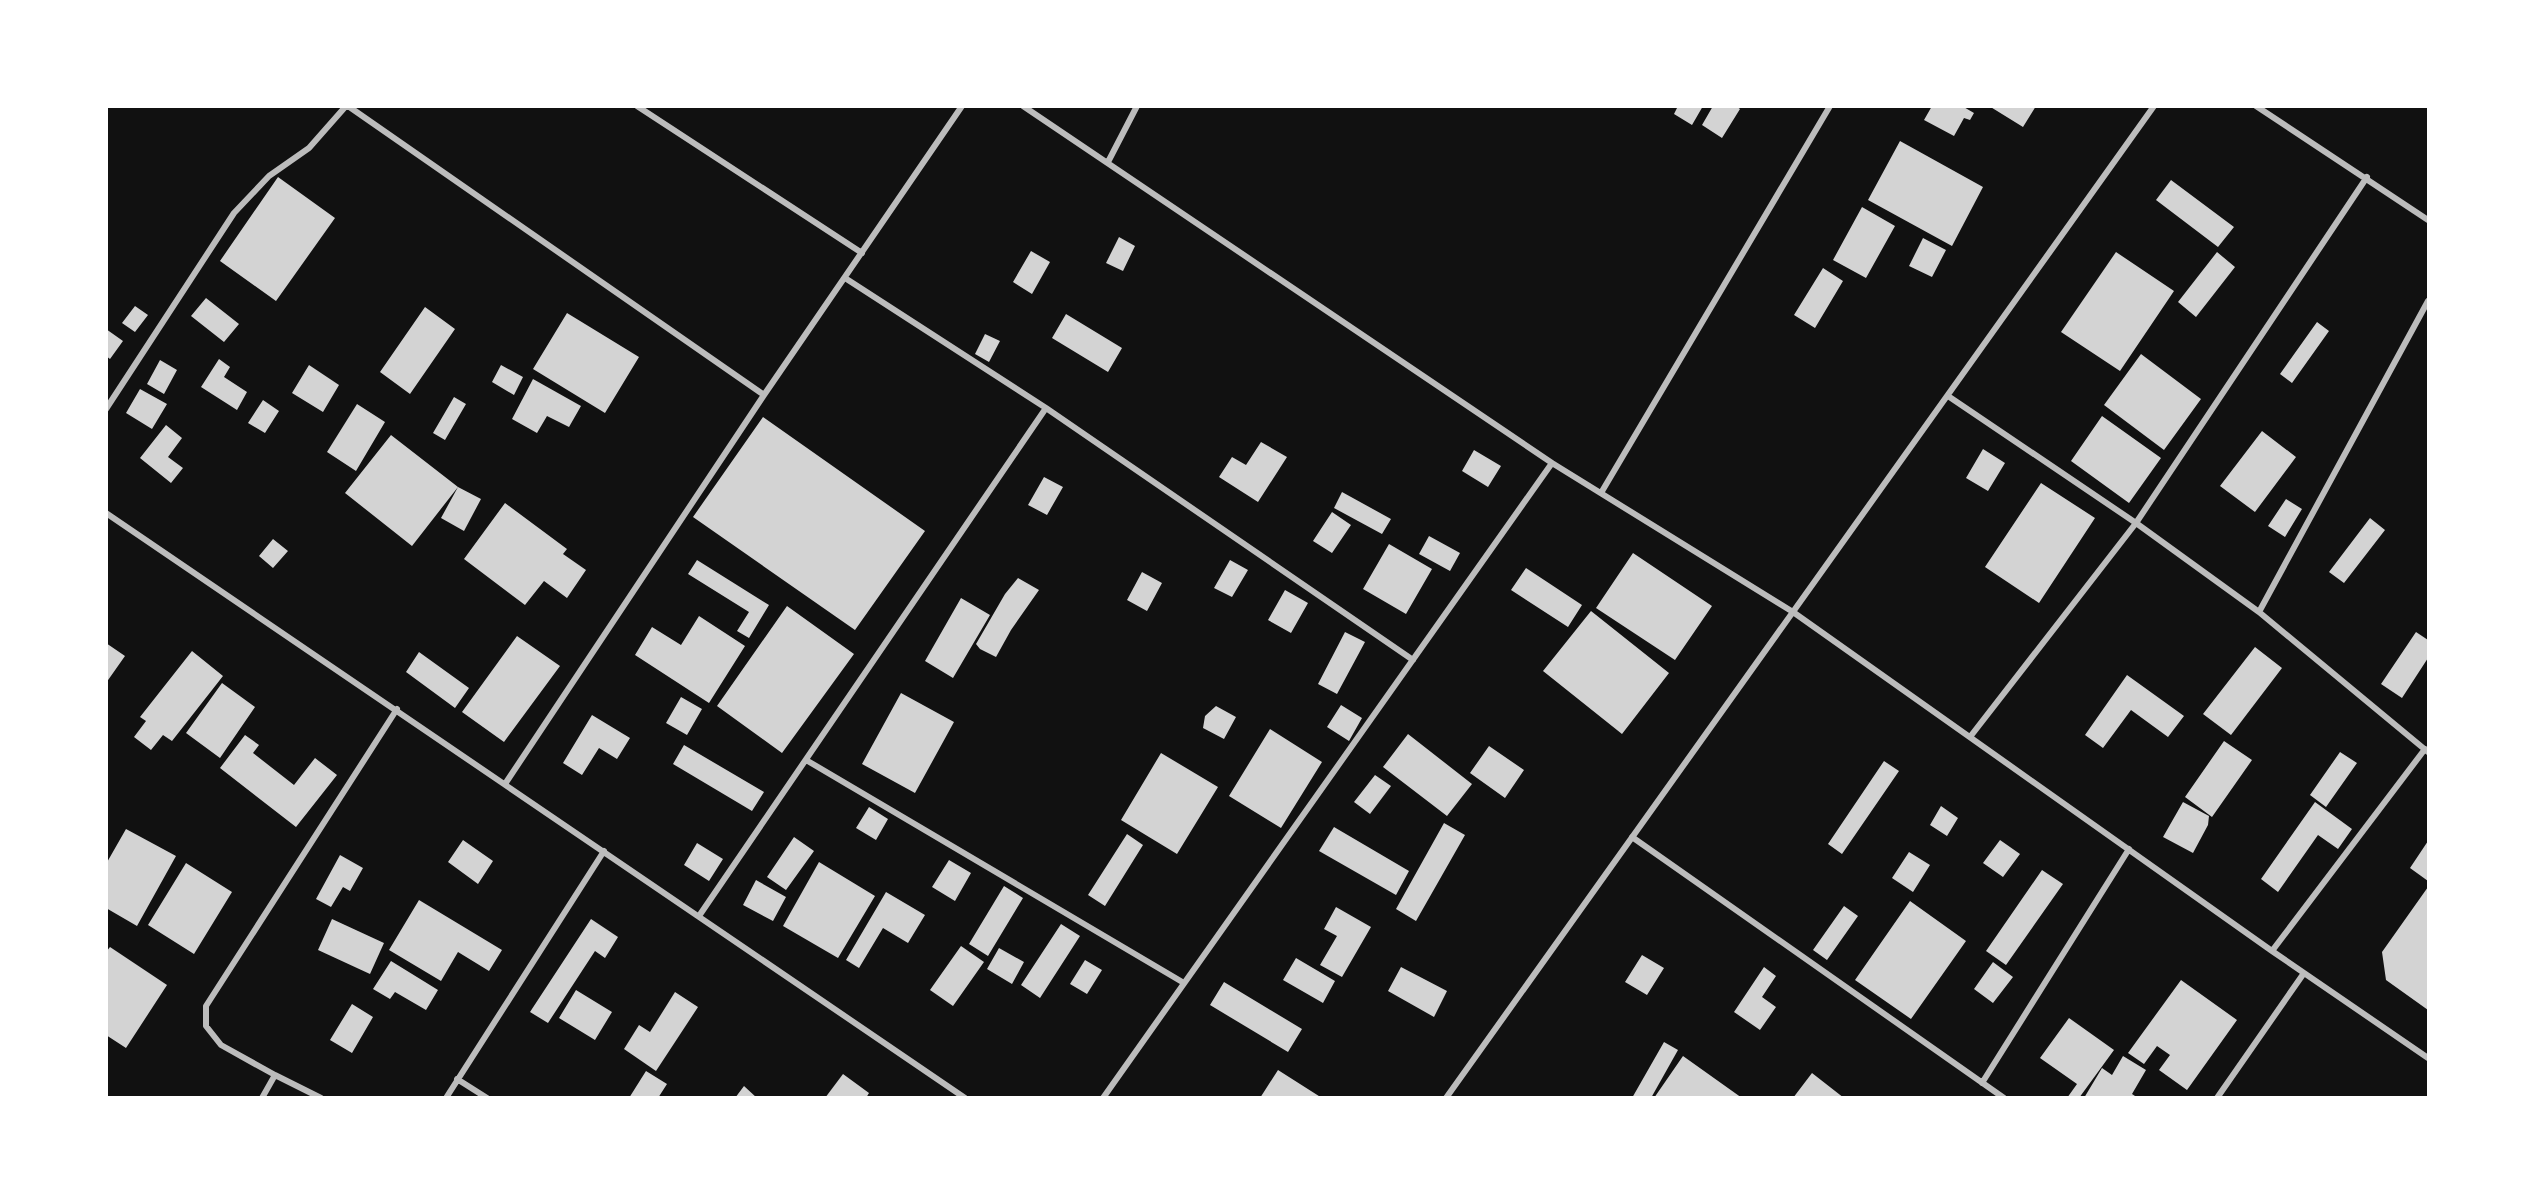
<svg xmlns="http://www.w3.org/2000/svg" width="2535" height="1204" font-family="'IBM Plex Sans',sans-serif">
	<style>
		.building { fill: #d3d3d3 }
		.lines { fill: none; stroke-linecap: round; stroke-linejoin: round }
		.minor { stroke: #bcbcbc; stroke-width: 6 }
	</style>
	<rect width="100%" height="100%" fill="#111"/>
	<path class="building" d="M1678,106H1703L1692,125L1674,114Z
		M1713,106H1736L1740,109L1722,138L1702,125Z
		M1932,106H1962L1974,113L1970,120L1964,118L1954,136L1924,120Z
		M1989,106H2036L2023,127Z
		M1900,141L1983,187L1952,246L1868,200Z
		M278,177L335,218L276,301L220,261Z
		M2171,180L2234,227L2218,247L2156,200Z
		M1862,207L1895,226L1866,278L1833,260Z
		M1119,237L1135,246L1123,271L1106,263Z
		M1923,238L1946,250L1932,277L1909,266Z
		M1031,251L1050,262L1032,294L1013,282Z
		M2116,252L2174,291L2120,371L2061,332Z
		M2217,252L2235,267L2196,317L2178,302Z
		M1823,268L1843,281L1815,328L1794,315Z
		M206,298L239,324L224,342L191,316Z
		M135,306L148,315L135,332L122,323Z
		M425,307L455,329L410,394L380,372Z
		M567,313L639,357L605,413L533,369Z
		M1066,314L1122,348L1108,372L1052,338Z
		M2317,322L2329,331L2292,383L2280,374Z
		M106,329L123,341L110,359L106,356Z
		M985,334L1000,341L989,362L975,354Z
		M2141,354L2201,399L2164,450L2104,405Z
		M219,359L230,367L224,377L247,392L237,410L201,387Z
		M160,360L177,370L164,394L147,384Z
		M309,365L339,385L323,412L292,393Z
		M501,365L523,377L514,395L492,382Z
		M533,379L581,406L569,427L547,416L537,433L512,419Z
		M140,389L167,404L152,429L126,413Z
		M454,397L466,404L445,440L433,433Z
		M263,400L279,411L265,433L248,423Z
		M357,404L385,422L356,471L327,452Z
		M2102,416L2161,458L2129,503L2071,461Z
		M763,417L925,531L855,630L693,517Z
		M166,425L182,438L168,457L183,468L171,483L140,458Z
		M2262,431L2296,457L2255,512L2220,486Z
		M391,435L458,487L412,546L345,493Z
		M1261,442L1287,457L1258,502L1219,477L1232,457L1246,465Z
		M1983,449L2005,463L1988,491L1966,478Z
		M1474,450L1501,466L1488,487L1462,471Z
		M1044,477L1063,487L1047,515L1028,505Z
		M2041,483L2095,518L2039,603L1985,567Z
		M458,487L481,499L464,531L441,518Z
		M1342,492L1391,519L1382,534L1334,508Z
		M2286,499L2302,509L2285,537L2268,526Z
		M505,503L567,549L563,554L586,570L567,598L544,581L525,605L464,559Z
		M1332,512L1351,525L1332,553L1313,541Z
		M2370,518L2385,530L2344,583L2329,572Z
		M1429,536L1460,553L1450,571L1419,554Z
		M273,539L288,551L273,568L259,556Z
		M1389,544L1432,569L1406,614L1363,589Z
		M1633,553L1712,606L1675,660L1596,608Z
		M697,560L769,605L749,638L737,631L749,612L688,574Z
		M1230,560L1248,570L1232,597L1214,588Z
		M1526,568L1582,605L1568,627L1511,590Z
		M1142,572L1162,583L1147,611L1127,600Z
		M1018,578L1039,590L1011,630L996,657L980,649L976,644L1005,594Z
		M1285,590L1308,603L1291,633L1268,620Z
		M961,598L990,615L953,678L925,661Z
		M787,606L854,654L782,753L717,706Z
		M1591,611L1669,673L1622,734L1543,671Z
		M699,616L745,646L709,703L635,655L652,627L681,645Z
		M1345,632L1365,642L1337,694L1318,684Z
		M2416,632L2428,640V658L2402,698L2381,684Z
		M517,636L560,666L504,742L462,712Z
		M106,643L125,656L106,683Z
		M2255,647L2282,668L2231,735L2203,714Z
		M192,651L223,676L172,741L163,735L151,750L134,737L146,721L140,717Z
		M419,652L469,688L455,708L406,672Z
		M2127,675L2184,716L2168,737L2131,710L2103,748L2085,735Z
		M222,683L255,707L220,758L186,733Z
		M901,693L954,722L915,793L862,764Z
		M681,697L702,709L687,735L666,723Z
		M1341,705L1362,718L1349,741L1327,727Z
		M1216,706L1236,717L1224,739L1203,728L1205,716Z
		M592,715L630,738L617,759L599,748L582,775L563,763Z
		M1270,729L1322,762L1281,828L1229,796Z
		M1408,734L1472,784L1447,816L1383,767Z
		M245,735L259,745L253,753L294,785L315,758L337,775L296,827L220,768Z
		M2224,741L2252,760L2212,817L2185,797Z
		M684,745L764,792L752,811L673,764Z
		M1489,746L1524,770L1505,798L1470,773Z
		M2340,752L2357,763L2326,807L2310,795Z
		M1161,753L1218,787L1177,854L1121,820Z
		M1884,761L1899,771L1842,854L1828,844Z
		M1375,775L1391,786L1370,814L1354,802Z
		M2183,802L2209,816L2208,825L2193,853L2163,837Z
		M2315,802L2352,829L2338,849L2318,835L2278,892L2261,879Z
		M1941,806L1958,818L1947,836L1930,825Z
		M869,807L888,819L876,840L856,828Z
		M1444,823L1465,835L1416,921L1396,909Z
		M1334,827L1409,871L1396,895L1319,851Z
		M126,829L176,856L137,926L106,908V864Z
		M1127,834L1143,845L1105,906L1088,895Z
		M794,837L814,851L786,890L767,877Z
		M463,840L493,861L478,884L448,862Z
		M2000,840L2020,854L2003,877L1983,863Z
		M2428,841V881L2410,868Z
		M697,843L723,859L709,881L684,865Z
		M1909,852L1930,865L1913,892L1892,878Z
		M340,855L363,868L350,891L343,887L331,907L316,899Z
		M949,860L971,873L955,901L932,887Z
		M819,862L875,896L838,958L783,926Z
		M186,863L232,892L194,954L148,925Z
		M2042,870L2063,884L2006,965L1986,951Z
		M756,880L786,897L773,921L743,905Z
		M1004,886L1023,898L988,956L969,944Z
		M2428,887V1010L2386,980L2382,952Z
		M886,892L925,915L908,943L883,928L859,968L846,960Z
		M419,900L502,950L489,971L458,952L441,981L389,950Z
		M1910,901L1966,941L1911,1019L1855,980Z
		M1844,906L1858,916L1827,960L1813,950Z
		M1336,907L1371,927L1342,977L1320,965L1337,936L1324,929Z
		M332,919L384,943L370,974L318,950Z
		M591,919L618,937L605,958L595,951L548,1023L530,1012Z
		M1061,924L1080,936L1040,998L1021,985Z
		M961,946L984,962L953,1006L930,990Z
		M110,947L167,985L126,1048L106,1035V952Z
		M999,948L1024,962L1012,984L987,969Z
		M1642,955L1664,968L1647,995L1625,982Z
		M1296,958L1335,981L1323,1003L1283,980Z
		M1085,960L1102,970L1087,994L1070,984Z
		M391,961L438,990L426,1010L395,992L390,999L373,989Z
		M1993,962L2013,977L1993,1003L1974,989Z
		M1401,967L1447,991L1434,1017L1388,991Z
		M1764,967L1776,976L1762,997L1776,1007L1760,1030L1734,1012Z
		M2181,980L2237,1020L2187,1090L2159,1070L2170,1055L2157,1046L2144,1064L2128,1053Z
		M1224,982L1302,1029L1288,1052L1210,1005Z
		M576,990L612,1012L595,1040L559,1018Z
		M675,992L698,1007L656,1071L624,1049L639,1025L650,1032Z
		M352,1004L373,1017L352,1053L330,1040Z
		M2069,1018L2114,1050L2079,1098H2067L2077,1084L2040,1058Z
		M1664,1042L1678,1050L1651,1098H1632Z
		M1683,1056L1742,1098H1654Z
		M2123,1056L2146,1070L2132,1094L2138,1098H2084L2102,1068L2112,1075Z
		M1278,1070L1322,1098H1260Z
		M646,1071L667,1084L658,1098H629Z
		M1812,1073L1844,1098H1793Z
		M843,1074L869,1093L866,1098H825Z
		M744,1086L757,1098H735Z"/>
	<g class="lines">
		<path class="minor" d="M348,106L764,395
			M637,106L862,253
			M1023,106L1552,463L1793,612L2272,951L2428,1058
			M2256,106L2428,220
			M1108,162L1137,106
			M845,278L1046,408
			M1948,396L2136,523L2259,612L2428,752
			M106,409L234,213L269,176L309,148L346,106
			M1601,493L1830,106
			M106,513L965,1098
			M2259,612L2428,301
			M1970,737L2136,523L2367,177
			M806,760L1184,983
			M505,784L764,395L962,106
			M1632,837L2004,1098
			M699,916L1046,408L1413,660
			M2272,951L2425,749
			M457,1079L487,1098
			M1982,1083L2129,849
			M262,1098L275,1075
			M321,1098L275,1075L221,1045L206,1026V1006L397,709
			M446,1098L604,851
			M1103,1098L1552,463
			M1446,1098L2154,106
			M2217,1098L2304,973"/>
	</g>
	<rect width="2535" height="1204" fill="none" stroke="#ffffff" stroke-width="216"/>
</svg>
